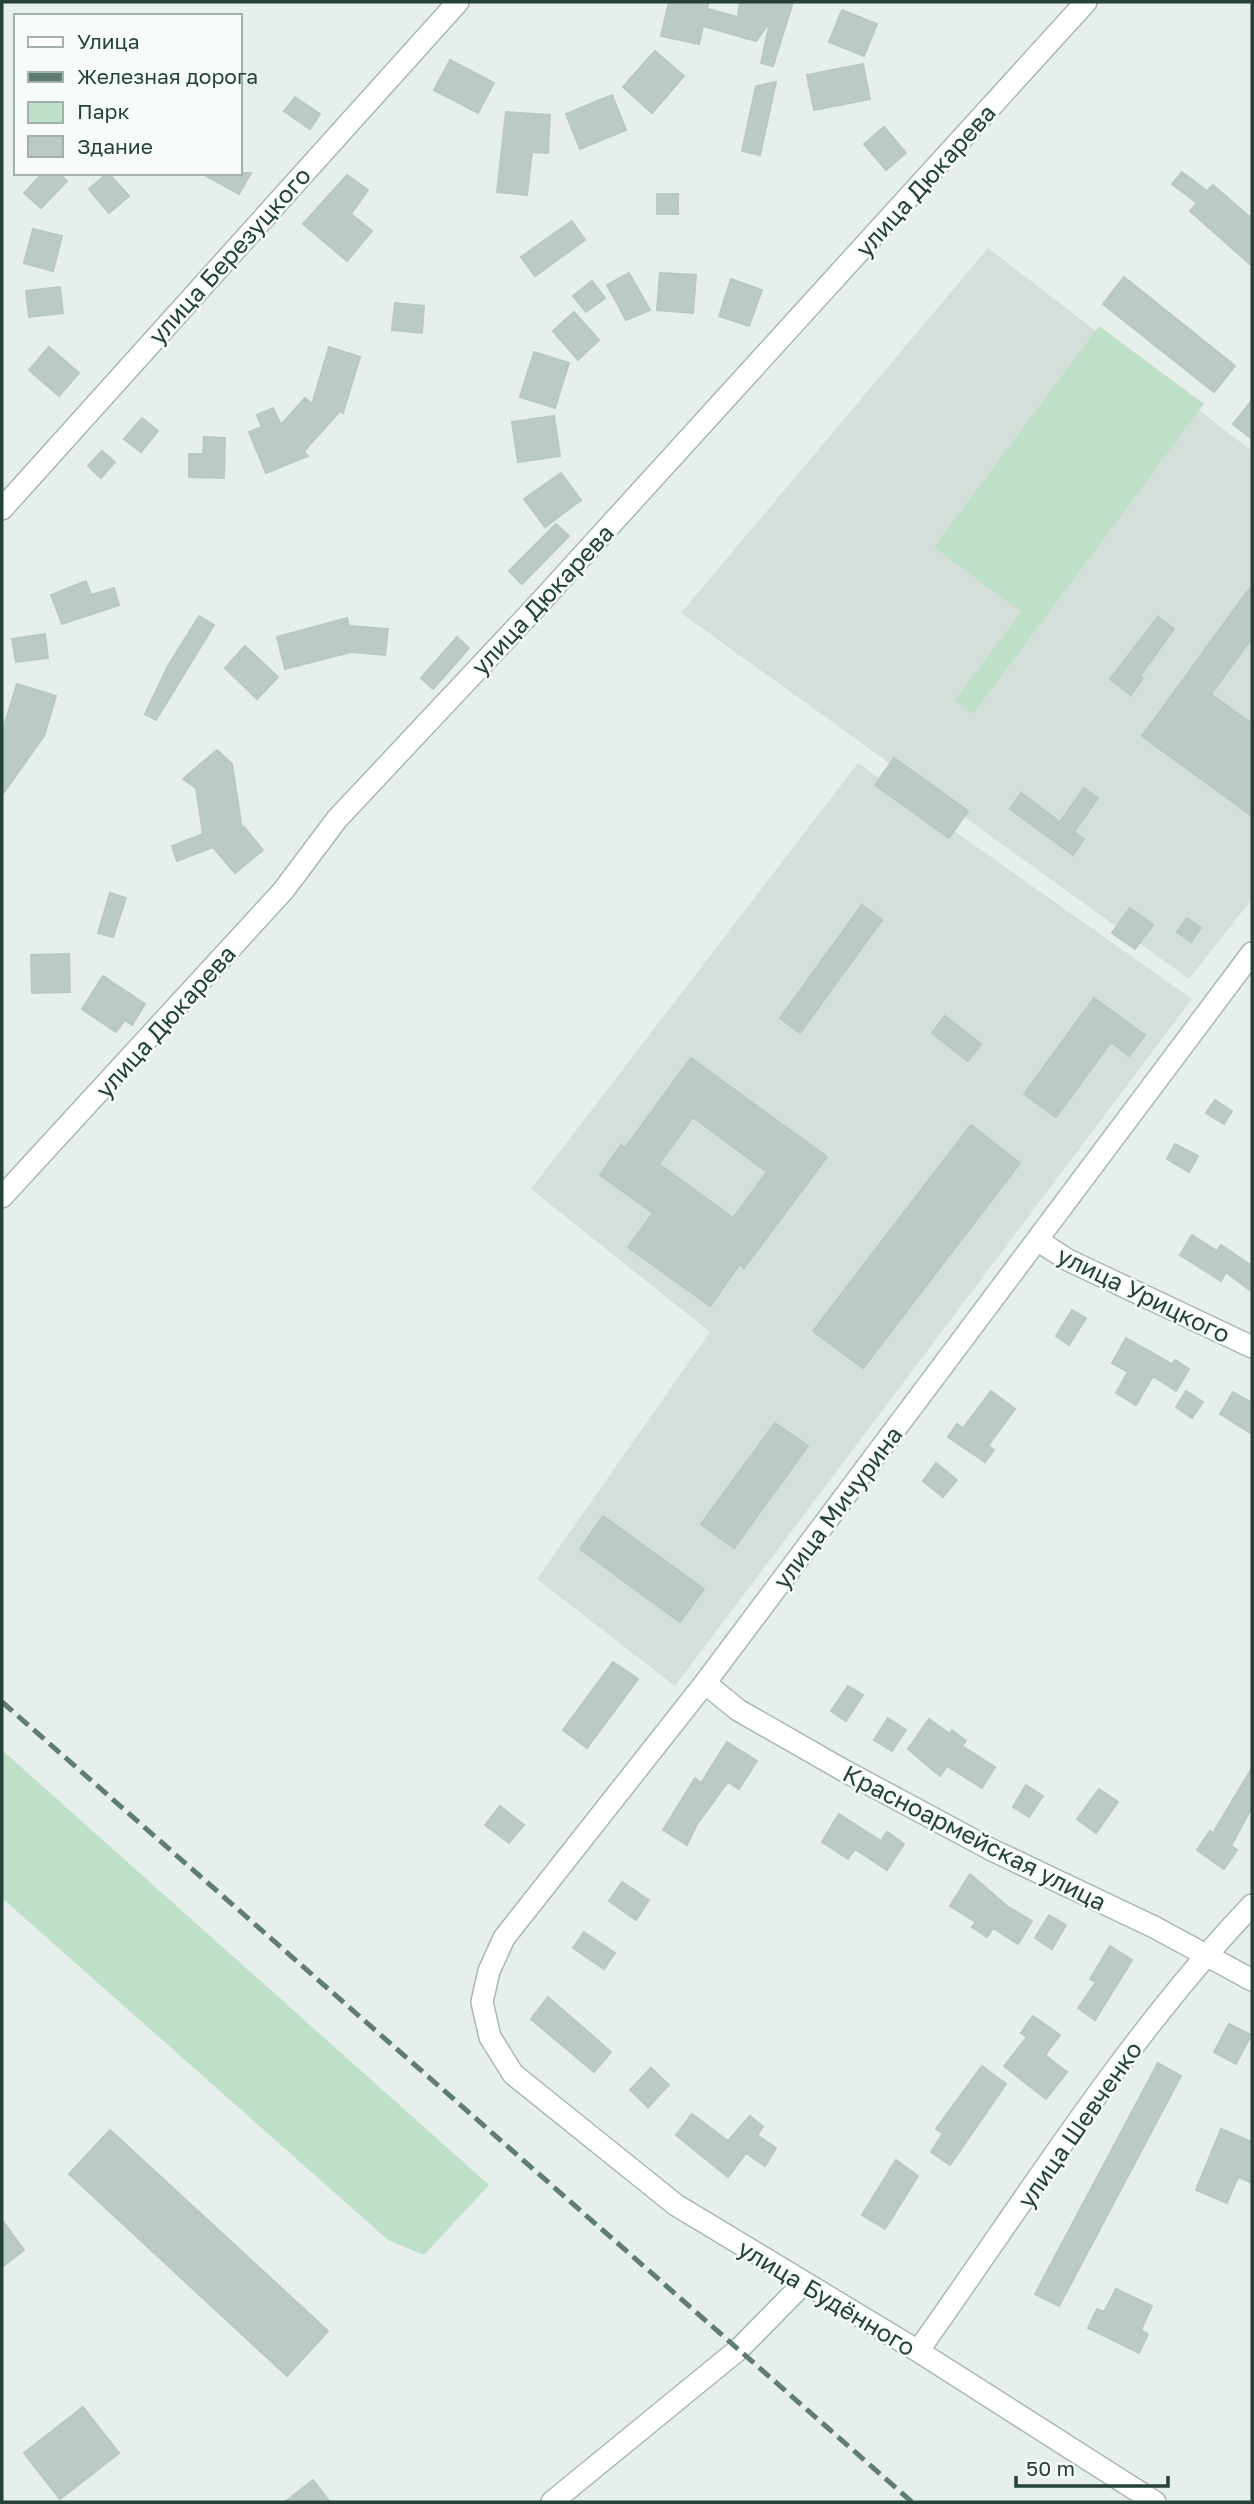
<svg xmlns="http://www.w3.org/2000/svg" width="1254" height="2504" font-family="'Golos Text',sans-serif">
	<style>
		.built { fill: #d4dfda }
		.green { fill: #bfe0c8 }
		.building { fill: #bbcac4; stroke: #b8c9c2; stroke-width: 2; fill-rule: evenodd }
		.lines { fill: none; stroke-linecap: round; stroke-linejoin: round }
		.minor-casing { stroke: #a8b8b2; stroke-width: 24 }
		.minor { stroke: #fff; stroke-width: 21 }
		.rail { stroke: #5f7d75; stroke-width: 5; stroke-dasharray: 14 7; stroke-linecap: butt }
		.labels { text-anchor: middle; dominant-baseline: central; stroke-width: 5; stroke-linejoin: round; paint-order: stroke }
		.street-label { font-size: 24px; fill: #24423a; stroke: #f7fbf9 }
	</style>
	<rect width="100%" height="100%" fill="#e6efeb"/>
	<path class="built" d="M988,248L1252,451V899L1189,979L681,613Z
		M858,763L1192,999L675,1686L537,1579L710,1332L531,1189Z"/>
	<path class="green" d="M1099,326L1204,404L973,714L955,700L1021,612L934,547Z
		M2,1750L489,2185L424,2255L388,2240L2,1898Z"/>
	<path class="building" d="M669,2H709L707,9L738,17L740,2H793L773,66L761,63L770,22L756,41L703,26L699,44L661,36Z
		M842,10L877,24L864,56L829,42Z
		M655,51L684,76L652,113L623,87Z
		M450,60L494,83L478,113L434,90Z
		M863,64L870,99L814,110L807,75Z
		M776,82L760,155L742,151L756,86Z
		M612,95L626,130L580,149L566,114Z
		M295,97L320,114L310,129L284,111Z
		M506,112L550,115L548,153L532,152L527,195L497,192Z
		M884,127L906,153L886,170L864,144Z
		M1182,172L1207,191L1213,185L1252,219V266L1190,211L1197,203L1172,184Z
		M43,173H58L67,181L41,208L24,193Z
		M108,173L129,196L109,213L89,189Z
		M201,173H251L239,194Z
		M347,175L368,190L351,214L372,231L347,261L303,224Z
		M657,194H678V214H657Z
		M572,221L585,240L535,276L521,257Z
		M33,229L62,236L53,271L24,263Z
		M629,273L650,310L626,320L607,285Z
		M660,273L696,275L693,313L657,310Z
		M1124,277L1235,366L1214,392L1103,304Z
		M731,279L762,290L749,326L719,316Z
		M592,281L605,298L586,312L573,296Z
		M60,287L63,313L29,317L26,291Z
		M395,303L424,306L422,333L392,330Z
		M574,312L599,340L578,360L553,331Z
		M49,347L79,373L59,396L29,370Z
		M329,347L360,357L343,413L340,411L304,451L308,456L266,473L249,432L262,427L257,415L273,408L281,425L305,398L312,404Z
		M534,352L569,363L555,408L520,397Z
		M1252,400V439L1233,424Z
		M554,416L560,456L518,462L512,422Z
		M142,418L158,431L141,452L124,439Z
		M204,437L225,438L224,478L189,477V454H203Z
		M102,451L115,462L101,478L88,466Z
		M561,473L581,500L545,527L524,499Z
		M556,524L569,536L522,584L509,571Z
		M86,581L91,595L114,588L119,605L62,624L51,595Z
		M1252,585V638L1211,694L1252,724V816L1142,736Z
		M199,616L214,625L156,720L145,714L168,666Z
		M1158,617L1174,629L1140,676L1143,678L1131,695L1110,679Z
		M347,618L349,626L388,629L385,655L351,652L285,669L277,637Z
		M45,634L48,658L16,662L12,639Z
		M457,637L469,648L433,689L421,678Z
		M245,646L278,677L257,699L225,668Z
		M17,684L56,696L44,736L2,795V732Z
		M217,750L232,764L242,829L244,827L263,850L235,873L213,847L177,861L172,846L203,834L196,788L183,779Z
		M894,758L968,811L949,838L875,785Z
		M1084,788L1098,798L1074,832L1084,839L1073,855L1010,809L1021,793L1060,822Z
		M110,893L126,898L113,937L98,933Z
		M862,905L882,920L800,1033L780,1018Z
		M1130,908L1153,925L1135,949L1112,933Z
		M1187,918L1201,928L1191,942L1177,932Z
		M69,954L70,992L32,993L31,955Z
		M103,976L145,1004L132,1025L125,1020L116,1032L82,1009Z
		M1094,998L1145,1035L1129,1056L1111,1042L1056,1117L1024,1094Z
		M945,1016L981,1044L968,1061L932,1033Z
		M691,1058L827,1157L744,1268L740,1264L710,1306L628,1247L653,1213L600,1175L621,1145L625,1148ZM693,1117L767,1172L733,1218L659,1164Z
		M1215,1100L1232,1111L1224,1124L1206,1113Z
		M971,1125L1020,1163L863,1368L813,1331Z
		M1175,1144L1198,1156L1189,1172L1167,1159Z
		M1192,1235L1217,1251L1221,1245L1252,1266V1292L1226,1272L1221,1281L1180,1255Z
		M1072,1310L1086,1318L1069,1345L1056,1336Z
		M1126,1338L1172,1364L1175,1360L1189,1369L1176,1391L1153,1376L1136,1405L1116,1393L1128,1372L1112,1363Z
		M991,1391L1015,1409L988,1446L994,1450L985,1462L948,1437L957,1424L963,1428Z
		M1186,1391L1203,1402L1192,1418L1176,1407Z
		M1233,1392L1252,1403V1434L1220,1414Z
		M775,1423L808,1446L734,1548L701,1524Z
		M936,1463L957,1480L943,1497L923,1481Z
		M603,1516L704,1589L680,1622L580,1549Z
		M613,1662L638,1679L587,1748L563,1730Z
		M848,1686L863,1695L846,1721L831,1711Z
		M888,1718L906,1730L892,1751L874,1740Z
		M929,1719L950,1734L952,1730L966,1741L962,1746L995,1767L982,1788L947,1766L940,1776L908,1749Z
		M727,1742L757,1761L739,1789L728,1782L697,1824L687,1845L663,1830L695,1778L701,1783Z
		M1252,1768V1807L1231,1846L1237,1850L1224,1869L1197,1850L1210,1831L1213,1833Z
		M1026,1785L1043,1796L1029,1817L1013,1807Z
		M1099,1789L1118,1802L1096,1833L1077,1819Z
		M500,1806L524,1825L509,1843L485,1825Z
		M839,1814L881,1841L887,1832L904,1844L887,1870L855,1849L848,1859L822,1842Z
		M970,1874L1007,1906L1032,1921L1018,1944L993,1928L987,1937L972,1927L976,1922L950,1906Z
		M622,1882L649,1900L636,1920L609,1901Z
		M1049,1915L1066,1925L1052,1949L1035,1938Z
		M584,1932L615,1953L604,1969L573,1948Z
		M1110,1946L1132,1960L1095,2020L1078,2008L1096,1982L1090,1979Z
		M548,1997L611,2052L594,2072L531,2019Z
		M1033,2016L1060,2035L1045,2055L1067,2072L1046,2099L1004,2066L1027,2037L1021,2033Z
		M1229,2024L1251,2035L1236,2064L1214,2052Z
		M1158,2063L1181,2076L1059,2306L1035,2294Z
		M982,2066L1006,2084L950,2165L931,2152L943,2133L936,2129Z
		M651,2068L669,2085L648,2107L630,2090Z
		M692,2114L728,2141L750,2116L763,2127L757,2135L776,2148L765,2166L746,2153L728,2177L676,2135Z
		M1221,2129L1252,2142V2183L1238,2177L1227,2203L1196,2190Z
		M110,2130L328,2331L287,2376L69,2174Z
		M896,2160L918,2176L885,2229L862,2215Z
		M2,2220L24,2250L2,2267Z
		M1116,2289L1152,2306L1141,2330L1148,2334L1139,2353L1088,2328L1097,2309L1104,2312Z
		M83,2407L119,2453L60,2499L24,2453Z
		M313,2480L330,2502H285Z"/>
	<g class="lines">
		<defs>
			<path id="minor" d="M2,509L458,2
				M2,1197L283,891L337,819L534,609L1086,2
				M1037,1240L1068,1260L1252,1347
				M705,1683L738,1710L843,1770L992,1850L1154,1927L1252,1980
				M918,2351C1025,2201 1125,2039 1252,1905
				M552,2502L739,2349L804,2283
				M1155,2502L918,2351L676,2205L513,2074L490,2037L482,2002L489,1971L504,1938L705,1683L1252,953"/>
		</defs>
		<use href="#minor" class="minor-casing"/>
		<use href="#minor" class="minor"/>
		<path class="rail" d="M2,1702L912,2502"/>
	</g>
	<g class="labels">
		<g class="street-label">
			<text transform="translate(925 180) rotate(-48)">улица Дюкарева</text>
			<text transform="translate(229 255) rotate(-48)">улица Березуцкого</text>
			<text transform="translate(542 599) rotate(-47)">улица Дюкарева</text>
			<text transform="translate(165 1021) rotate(-48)">улица Дюкарева</text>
			<text transform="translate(1144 1294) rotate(26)">улица Урицкого</text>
			<text transform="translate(837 1507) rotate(-53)">улица Мичурина</text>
			<text transform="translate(975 1837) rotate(27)">Красноармейская улица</text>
			<text transform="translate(1079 2124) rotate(-55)">улица Шевченко</text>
			<text transform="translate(827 2297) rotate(31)">улица Будённого</text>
		</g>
	</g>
	<rect width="1254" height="2504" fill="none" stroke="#24423a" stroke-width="7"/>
	<rect x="14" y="14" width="228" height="161" fill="#f7fbf9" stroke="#a3b1ad" stroke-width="2"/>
	<rect x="28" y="37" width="35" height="10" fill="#ffffff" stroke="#a3b1ad" stroke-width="2"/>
	<text x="77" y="49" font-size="21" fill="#24423a">Улица</text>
	<rect x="28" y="72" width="35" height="10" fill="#5f7d75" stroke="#a3b1ad" stroke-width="2"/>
	<text x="77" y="84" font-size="21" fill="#24423a">Железная дорога</text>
	<rect x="28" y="102" width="35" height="21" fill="#bfe0c8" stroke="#a3b1ad" stroke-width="2"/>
	<text x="77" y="119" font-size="21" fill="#24423a">Парк</text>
	<rect x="28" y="136" width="35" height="21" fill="#bbcac4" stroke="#a3b1ad" stroke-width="2"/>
	<text x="77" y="154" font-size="21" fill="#24423a">Здание</text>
	<path d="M1016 2476v10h152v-10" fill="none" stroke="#24423a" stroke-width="3.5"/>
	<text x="1026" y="2476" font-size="21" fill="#24423a" stroke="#f7fbf9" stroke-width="5" paint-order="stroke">50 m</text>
</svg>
